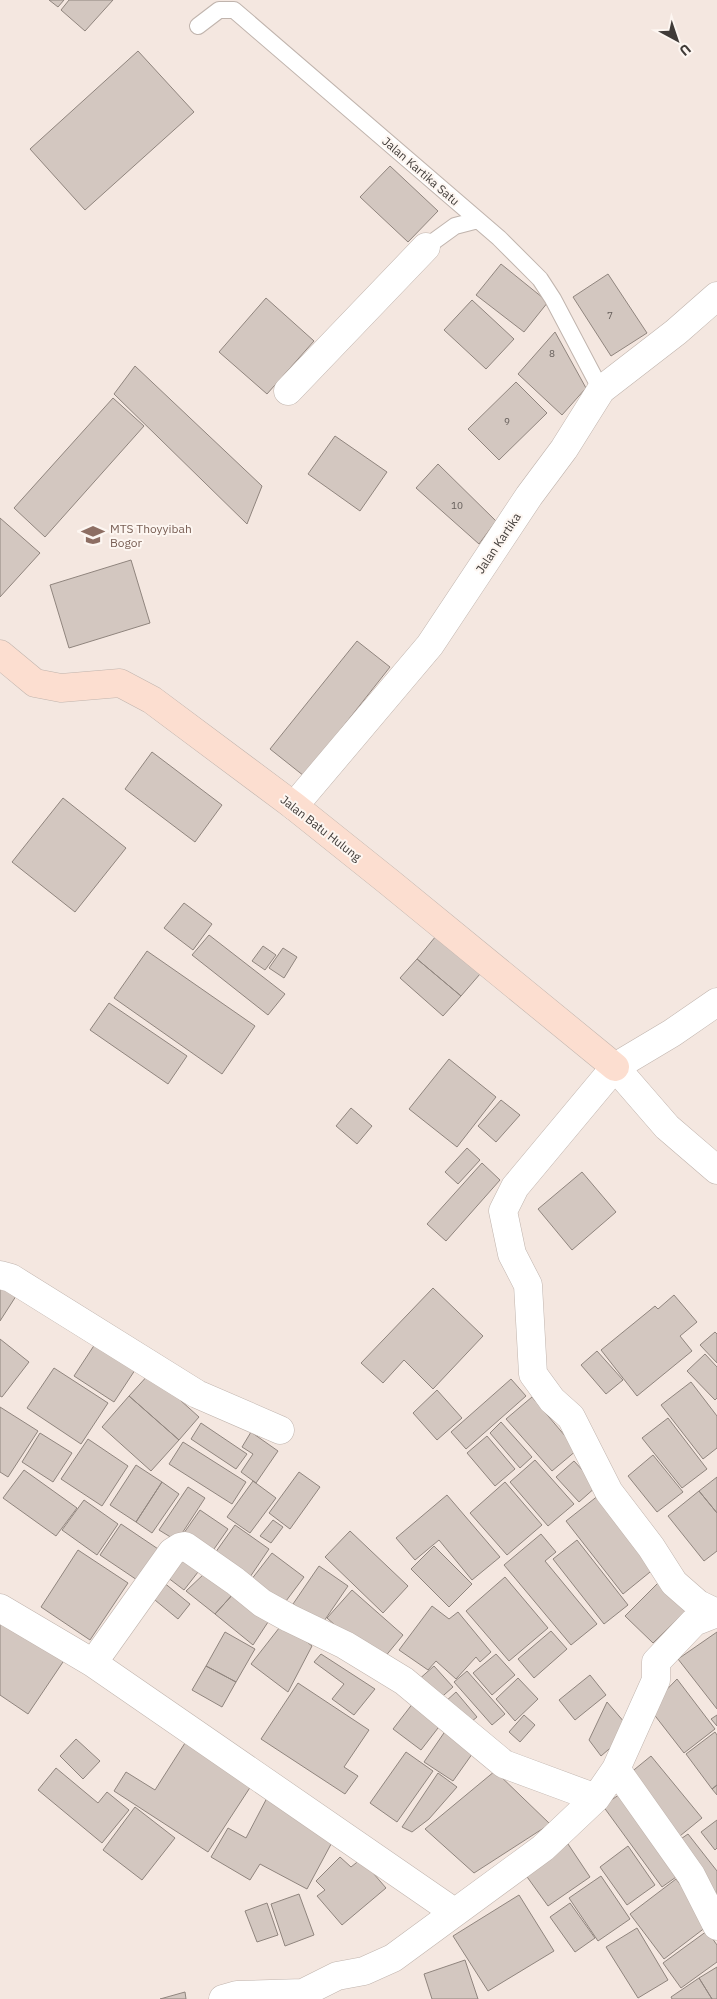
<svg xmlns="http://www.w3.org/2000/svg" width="717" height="1999" font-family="'IBM Plex Sans',sans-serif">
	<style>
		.building { fill: #d3c7c0; stroke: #90857e }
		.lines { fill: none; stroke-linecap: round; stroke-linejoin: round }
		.lane-casing { stroke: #c0b4ad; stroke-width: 18 }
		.street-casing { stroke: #c0b4ad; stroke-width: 29 }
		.secondary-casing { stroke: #c0b4ad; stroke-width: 29 }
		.lane { stroke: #fff; stroke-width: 16 }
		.street { stroke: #fff; stroke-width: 28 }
		.secondary { stroke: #fcded0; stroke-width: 28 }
		.labels { text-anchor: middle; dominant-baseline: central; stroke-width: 4; stroke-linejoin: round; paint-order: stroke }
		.number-label { font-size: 10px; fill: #655e5a }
		.street-label { font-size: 12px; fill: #403b38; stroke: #fdf6f1 }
		.education-label { font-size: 12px; fill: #785e54; stroke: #fdf6f1; text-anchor: start }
	</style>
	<rect width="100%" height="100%" fill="#f4e7e0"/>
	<path class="building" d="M49,0H64L58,7Z
		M69,0H113L85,31L61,10Z
		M138,51L194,112L85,210L30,149Z
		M390,166L438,211L408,242L360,197Z
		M501,264L548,302L524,332L476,295Z
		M608,274L647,333L611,356L573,297Z
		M266,298L314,341L267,394L219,352Z
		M472,300L514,339L486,369L444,330Z
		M555,332L586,388L562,415L518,374Z
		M135,366L262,486L247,524L114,394Z
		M516,382L547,413L499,460L468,429Z
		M113,398L144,426L45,537L14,508Z
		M335,436L387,472L360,511L308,474Z
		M438,464L496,521L479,544L416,488Z
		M0,518L40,553L0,597Z
		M131,560L150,623L69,648L50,585Z
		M357,641L390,667L304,776L270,749Z
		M152,752L222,805L195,842L125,789Z
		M63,798L126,848L75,912L12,862Z
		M184,903L212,924L193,950L164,928Z
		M209,935L285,994L268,1015L192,955Z
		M436,936L480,974L461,996L417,959Z
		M263,946L276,955L265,970L252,961Z
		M283,948L297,957L284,978L269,968Z
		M147,951L255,1026L222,1074L114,998Z
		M417,959L461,996L443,1016L400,978Z
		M109,1003L187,1056L168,1084L90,1030Z
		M449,1059L496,1097L457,1147L409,1109Z
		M501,1100L520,1115L496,1142L478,1126Z
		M351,1108L372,1126L357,1144L336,1126Z
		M467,1148L480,1160L458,1184L445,1172Z
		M482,1163L500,1180L446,1241L427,1224Z
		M582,1172L616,1212L572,1250L538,1209Z
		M0,1282L18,1293L0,1321Z
		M433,1288L483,1336L433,1389L404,1360L383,1383L361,1363Z
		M674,1295L697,1322L680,1336L692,1351L637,1396L601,1350L655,1306L658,1309Z
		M715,1332L717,1334V1363L700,1345Z
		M0,1339L29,1362L2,1397L0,1396Z
		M97,1341L137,1367L114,1402L74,1376Z
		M597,1351L623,1380L606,1394L581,1365Z
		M705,1354L717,1367V1398L715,1400L687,1371Z
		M54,1368L108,1403L81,1444L27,1408Z
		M150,1373L199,1417L179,1440L129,1396Z
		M511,1379L526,1396L466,1449L451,1432Z
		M691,1382L717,1416V1448L703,1459L661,1405Z
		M437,1390L462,1418L437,1440L413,1413Z
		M129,1396L179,1440L151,1471L102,1427Z
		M532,1397L577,1450L552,1471L506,1419Z
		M0,1407L38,1431L8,1477L0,1472Z
		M668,1418L707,1469L682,1488L642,1438Z
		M501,1422L532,1457L520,1468L490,1433Z
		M201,1423L247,1454L236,1469L191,1439Z
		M251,1432L278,1451L256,1483L241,1472L253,1454L242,1447Z
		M40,1433L72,1453L53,1482L22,1462Z
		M487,1436L515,1469L495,1486L467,1453Z
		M88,1439L128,1466L102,1506L61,1479Z
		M183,1442L246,1482L232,1504L169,1464Z
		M653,1455L683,1492L657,1512L628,1476Z
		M535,1460L574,1504L548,1526L510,1482Z
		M574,1461L597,1486L579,1502L556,1477Z
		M136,1465L162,1482L136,1522L110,1505Z
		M24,1470L77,1508L56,1536L3,1498Z
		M299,1472L320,1487L290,1529L269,1513Z
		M717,1477V1513L699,1491Z
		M253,1481L276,1498L250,1533L227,1517Z
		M162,1482L179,1494L152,1533L136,1522Z
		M505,1482L542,1525L507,1555L470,1513Z
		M188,1487L205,1498L177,1541L159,1530Z
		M699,1491L717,1513V1551L704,1561L668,1516Z
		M447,1495L500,1557L472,1580L439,1540L415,1560L396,1538Z
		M599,1495L655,1568L623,1594L566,1521Z
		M84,1500L118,1524L97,1555L62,1530Z
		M200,1510L228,1529L207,1559L179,1540Z
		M273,1520L283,1527L271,1543L260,1536Z
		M121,1524L167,1555L146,1586L100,1555Z
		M235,1525L269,1549L250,1577L215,1553Z
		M350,1531L408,1586L383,1613L325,1557Z
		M541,1534L556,1552L545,1561L597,1624L571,1645L504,1565Z
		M577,1540L628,1605L604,1624L553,1559Z
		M434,1546L472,1584L449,1607L411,1569Z
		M184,1547L205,1563L184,1590L163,1574Z
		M78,1550L128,1583L90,1640L41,1607Z
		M272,1553L304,1577L283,1605L251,1580Z
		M319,1566L348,1586L322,1624L293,1604Z
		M205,1573L234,1593L215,1614L186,1591Z
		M157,1577L190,1604L178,1619L144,1591Z
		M505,1577L548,1628L509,1661L466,1611Z
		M659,1582L687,1610L653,1643L625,1616Z
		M352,1590L403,1635L379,1664L327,1618Z
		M234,1593L270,1619L253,1645L215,1614Z
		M432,1606L449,1619L458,1612L491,1652L480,1662L476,1657L456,1679L436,1661L428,1670L399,1650Z
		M0,1616L65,1659L28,1714L0,1695Z
		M283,1623L312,1646L288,1692L251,1664Z
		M551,1631L567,1649L534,1678L518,1659Z
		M225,1632L255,1649L236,1682L206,1666Z
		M717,1632V1709L678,1659Z
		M321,1654L375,1689L354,1715L332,1699L344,1684L314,1662Z
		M496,1654L515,1675L492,1695L473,1673Z
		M206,1666L236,1682L222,1707L192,1690Z
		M434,1666L453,1687L436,1702L417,1681Z
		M467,1671L505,1714L492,1725L454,1682Z
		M590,1675L606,1695L575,1720L559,1700Z
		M518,1678L538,1699L515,1721L496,1699Z
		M677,1679L715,1729L684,1753L649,1708Z
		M298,1683L369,1730L344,1767L358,1776L345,1794L261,1739Z
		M456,1692L477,1717L466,1726L445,1702Z
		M417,1698L445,1719L421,1750L393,1729Z
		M607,1702L631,1730L601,1756L589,1740Z
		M524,1715L535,1725L520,1742L509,1732Z
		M717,1715V1726L711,1719Z
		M446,1730L475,1750L453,1781L424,1762Z
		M715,1732L717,1735V1785L712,1789L686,1754Z
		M76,1739L100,1761L83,1779L60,1756Z
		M185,1743L251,1786L208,1852L114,1791L126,1772L155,1790Z
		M406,1752L433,1771L397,1822L370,1803Z
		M651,1756L702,1818L675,1840L624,1778Z
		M56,1768L98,1803L107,1792L129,1810L102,1843L38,1790Z
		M495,1771L550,1824L474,1873L425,1829Z
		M438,1773L457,1787L429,1819L412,1832L402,1827Z
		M717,1785V1795L712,1789Z
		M627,1789L686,1870L662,1887L603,1806Z
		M268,1796L337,1833L307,1889L260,1864L250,1880L211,1857L228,1828L246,1838Z
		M135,1807L175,1838L142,1880L103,1850Z
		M717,1820V1848L715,1850L701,1832Z
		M688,1834L717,1871V1901L672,1845Z
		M568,1844L590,1877L548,1906L525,1874Z
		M628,1846L655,1885L627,1905L600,1867Z
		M340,1857L351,1867L361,1859L386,1888L342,1925L317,1896L325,1890L316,1881Z
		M601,1876L630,1919L598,1941L569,1898Z
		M676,1879L710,1924L664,1959L630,1914Z
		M299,1894L314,1935L285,1946L271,1904Z
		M519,1895L554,1951L488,1991L453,1936Z
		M267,1903L278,1935L257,1942L245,1911Z
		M570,1903L595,1938L575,1952L550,1917Z
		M637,1928L668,1980L638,1998L606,1947Z
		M707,1931L717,1945V1962L681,1988L663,1963Z
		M465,1960L478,1999H432L424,1974Z
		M717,1967V1999H712L699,1978Z
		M699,1978L712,1999H672L671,1997Z
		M185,1992L186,1999H160Z"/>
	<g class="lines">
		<defs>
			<path id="lane" d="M198,26L219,10H234L499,238L540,279L553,299L601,390
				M426,247L455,226L478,220"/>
			<path id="street" d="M288,391L426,247
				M294,806L430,645L529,496L564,449L601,390L676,332L717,296
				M717,1002L672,1033L615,1067L515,1187L503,1211L512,1254L528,1285L533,1374L552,1400L571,1417L609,1492L651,1547L674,1583L698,1604L717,1613
				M615,1067L667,1127L717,1170
				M0,1275L11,1278L197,1394L280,1430
				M0,1608L93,1663L454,1912
				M93,1663L172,1552L180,1547L185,1546L235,1581L262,1603L289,1618L345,1645L404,1681L504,1764L596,1798
				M616,1769L691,1875L717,1926
				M223,1999L237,1995L303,1993L337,1976L364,1971L393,1958L543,1848L596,1798L616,1769L656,1680V1662L694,1622L717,1613"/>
			<path id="secondary" d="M0,654L35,683L61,688L120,683L152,700L294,806L389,882L615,1067"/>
		</defs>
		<use href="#lane" class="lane-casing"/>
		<use href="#street" class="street-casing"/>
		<use href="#secondary" class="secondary-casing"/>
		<use href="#lane" class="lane"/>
		<use href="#street" class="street"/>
		<use href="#secondary" class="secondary"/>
	</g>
	<defs>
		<symbol id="school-bare" viewBox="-9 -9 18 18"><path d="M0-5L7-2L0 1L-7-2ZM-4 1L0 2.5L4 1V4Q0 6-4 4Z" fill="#8d6e63" stroke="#fdf6f1" stroke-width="2.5" paint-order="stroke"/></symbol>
	</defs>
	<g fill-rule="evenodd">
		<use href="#school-bare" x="77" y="519" width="32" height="32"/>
	</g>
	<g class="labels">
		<g class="number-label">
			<text x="610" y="315">7</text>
			<text x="552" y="353">8</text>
			<text x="507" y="421">9</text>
			<text x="457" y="505">10</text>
		</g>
		<g class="street-label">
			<text transform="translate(421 171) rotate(41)">Jalan Kartika Satu</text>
			<text transform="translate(498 543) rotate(-56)">Jalan Kartika</text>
			<text transform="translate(321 828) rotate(38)">Jalan Batu Hulung</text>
		</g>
		<g class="education-label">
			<text x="110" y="528">MTS Thoyyibah<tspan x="110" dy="14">Bogor</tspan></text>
		</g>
	</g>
	<g transform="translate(677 40) rotate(140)" stroke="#fdf6f1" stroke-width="4" paint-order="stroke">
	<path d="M0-4L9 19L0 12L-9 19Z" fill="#403b38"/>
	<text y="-8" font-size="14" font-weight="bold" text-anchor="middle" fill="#403b38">U</text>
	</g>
</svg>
